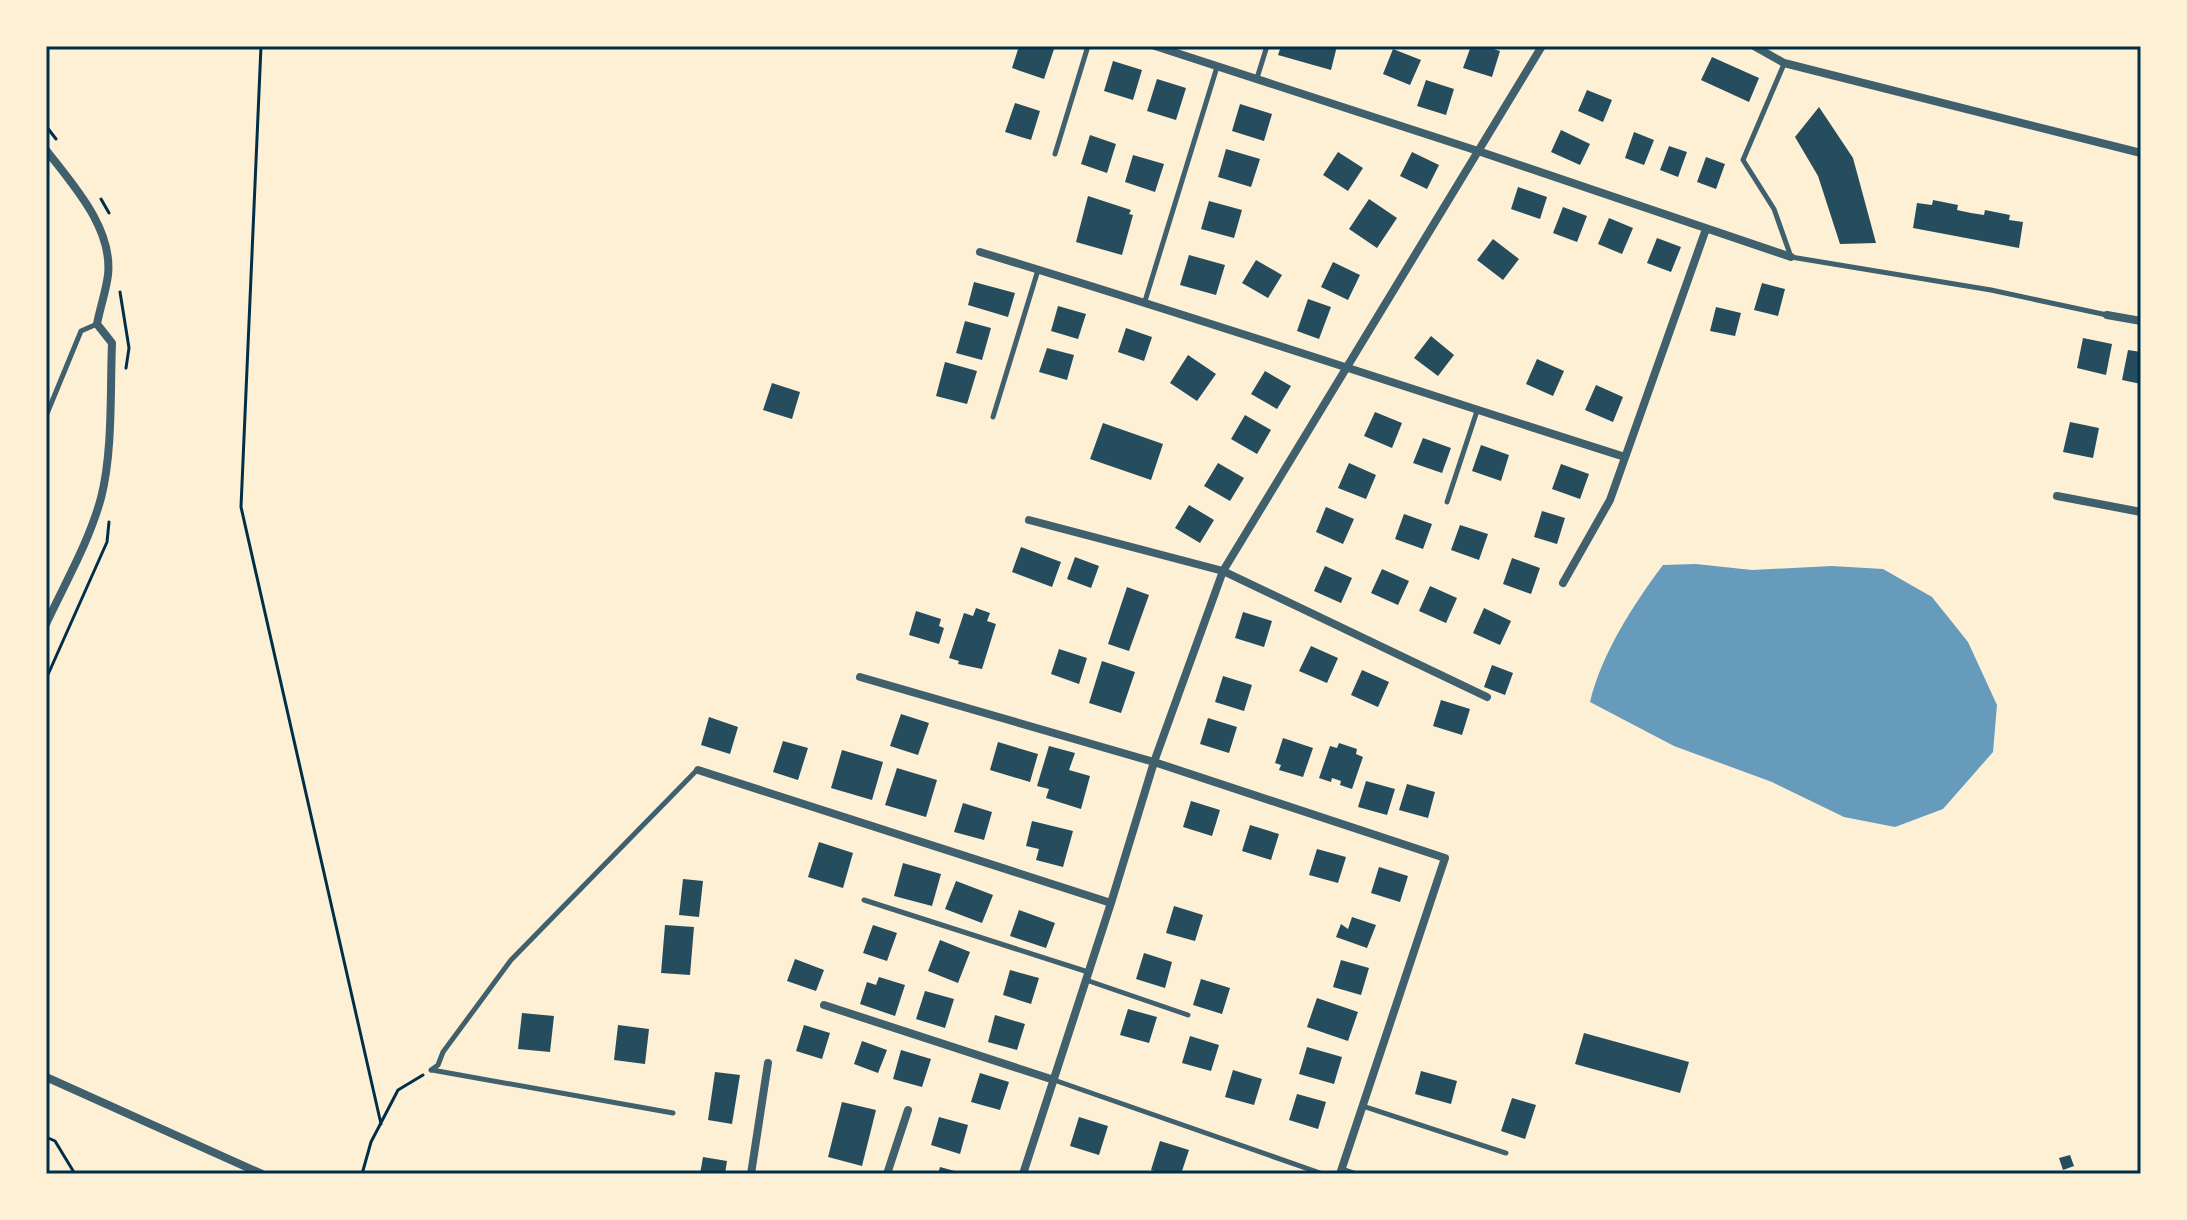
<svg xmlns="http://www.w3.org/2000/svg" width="2187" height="1220" font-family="Mulish,sans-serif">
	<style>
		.water { fill: #669bbc }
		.building { fill: #264d5e }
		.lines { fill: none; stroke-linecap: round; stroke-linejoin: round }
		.path { stroke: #003049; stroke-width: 3 }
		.service { stroke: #3f606c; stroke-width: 5 }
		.minor { stroke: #3f606c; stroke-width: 8 }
		.neatline { fill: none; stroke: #003049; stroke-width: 3 }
	</style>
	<rect width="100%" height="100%" fill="#fdf0d5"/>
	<path class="water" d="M1696,564L1752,570L1832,566L1883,569L1932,597L1968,642L1997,705L1993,752L1943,809L1895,827L1844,817L1772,782L1674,746L1590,702C1602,653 1633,605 1663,565Z"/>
	<path class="building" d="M1019,46H1055L1044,79L1012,68Z
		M1281,46H1337L1331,70L1278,55Z
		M1471,46H1484L1500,51L1492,77L1463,68Z
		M1393,49L1421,60L1410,85L1383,74Z
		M1712,57L1759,78L1749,102L1701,80Z
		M1113,61L1142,70L1133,100L1104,91Z
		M1157,79L1186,88L1176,120L1147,111Z
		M1426,80L1454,89L1446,115L1417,106Z
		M1587,90L1612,100L1603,122L1578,111Z
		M1015,103L1040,111L1031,140L1005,132Z
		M1240,104L1272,114L1264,141L1232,131Z
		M1819,107L1853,158L1876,243L1840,244L1818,176L1795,137Z
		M1561,130L1590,144L1580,165L1551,152Z
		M1634,132L1654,140L1644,165L1625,158Z
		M1090,135L1116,144L1107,173L1081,164Z
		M1669,146L1687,152L1678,177L1660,170Z
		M1226,149L1260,159L1251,187L1218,177Z
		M1338,152L1363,168L1348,191L1323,175Z
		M1412,152L1439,165L1427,189L1400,176Z
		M1133,155L1164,164L1155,192L1125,182Z
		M1706,157L1725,164L1716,189L1697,182Z
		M1518,187L1547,197L1540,219L1511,209Z
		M1088,196L1131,210L1129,214L1133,215L1122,255L1076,242Z
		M1369,199L1397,218L1377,248L1349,229Z
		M1933,200L1958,205L1957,210L1971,213L1984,215L1985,210L2010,215L2009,220L2023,222L2019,248L1913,228L1917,203L1932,205Z
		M1209,201L1242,210L1234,238L1201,229Z
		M1563,207L1587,216L1577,242L1553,233Z
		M1609,218L1633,228L1622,254L1598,244Z
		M1657,238L1681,247L1671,272L1647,263Z
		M1493,239L1519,259L1503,280L1477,260Z
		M1189,255L1225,265L1216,295L1180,285Z
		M1256,260L1282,275L1268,298L1242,283Z
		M1333,262L1360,275L1348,300L1321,287Z
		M974,282L1015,293L1008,317L968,305Z
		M1762,283L1785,289L1778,316L1754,310Z
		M1308,299L1331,307L1319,339L1297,331Z
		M1058,306L1086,314L1078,339L1051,331Z
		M1716,307L1741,313L1735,336L1710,331Z
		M965,321L991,328L982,360L956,353Z
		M1126,328L1152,337L1144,361L1118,352Z
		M1431,336L1454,355L1438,376L1414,358Z
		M2083,338L2112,344L2106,375L2077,368Z
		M1047,348L1074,355L1067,380L1039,372Z
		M2128,350L2141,352V384L2122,380Z
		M1188,355L1216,374L1197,401L1170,383Z
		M1537,359L1564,371L1553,396L1526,384Z
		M945,362L977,371L967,404L936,396Z
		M1265,371L1291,386L1277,409L1251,394Z
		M772,383L800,392L792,419L763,410Z
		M1596,385L1623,397L1613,422L1585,410Z
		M1375,412L1402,423L1392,448L1364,436Z
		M1245,415L1271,430L1257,454L1231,439Z
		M2070,422L2099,428L2093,458L2063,452Z
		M1103,423L1163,444L1151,480L1090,459Z
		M1423,438L1451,448L1442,473L1413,463Z
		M1481,445L1509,455L1501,481L1472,471Z
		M1218,463L1244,478L1230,501L1204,486Z
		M1349,463L1376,475L1366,499L1338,488Z
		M1561,464L1589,474L1580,499L1552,489Z
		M1189,505L1214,520L1200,543L1175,528Z
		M1326,507L1354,519L1343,544L1316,532Z
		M1542,511L1565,518L1557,544L1534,537Z
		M1404,514L1432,524L1423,549L1395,539Z
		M1460,525L1488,534L1479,560L1451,550Z
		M1021,547L1061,562L1052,587L1012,572Z
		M1075,557L1099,566L1091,588L1067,579Z
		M1512,558L1540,568L1531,594L1503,584Z
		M1325,566L1352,578L1341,603L1314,591Z
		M1382,569L1409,581L1398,605L1371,593Z
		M1430,586L1457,598L1446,623L1419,611Z
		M1127,587L1149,595L1129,651L1108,644Z
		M976,608L990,613L987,621L996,624L982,669L958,664L959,661L949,658L964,613L973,616Z
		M1484,608L1511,621L1500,645L1473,633Z
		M916,611L941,619L939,626L944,628L939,644L909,635Z
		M1243,612L1272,621L1264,647L1235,638Z
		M1311,646L1338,658L1327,683L1299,671Z
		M1059,649L1087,658L1079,684L1051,674Z
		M1102,661L1135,672L1121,713L1089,703Z
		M1492,665L1513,673L1505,695L1484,687Z
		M1362,670L1389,682L1378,707L1351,695Z
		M1223,676L1252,685L1244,711L1215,702Z
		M1441,700L1470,709L1462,735L1433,726Z
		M901,714L929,723L918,755L890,746Z
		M709,717L738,727L730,754L701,745Z
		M1208,718L1237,727L1229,753L1200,744Z
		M1283,738L1313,748L1303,777L1279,770L1281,765L1275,763Z
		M783,741L808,748L798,780L773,772Z
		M998,742L1038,754L1030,782L990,770Z
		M1339,743L1357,749L1356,754L1363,757L1352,789L1340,785L1341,781L1332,778L1331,782L1319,778L1330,746L1337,748Z
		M1049,746L1075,753L1069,770L1090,776L1081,809L1046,798L1049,789L1037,786Z
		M842,750L883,762L872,800L831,788Z
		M897,768L937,780L926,817L885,805Z
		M1366,781L1395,789L1387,815L1358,807Z
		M1407,784L1435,792L1428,818L1399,810Z
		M1191,801L1220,810L1212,836L1183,827Z
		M963,803L992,812L984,840L954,832Z
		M1032,821L1073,831L1063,867L1036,860L1039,849L1026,846Z
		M1250,825L1279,834L1271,860L1242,851Z
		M819,842L853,853L843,888L808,877Z
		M1317,849L1346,857L1338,883L1309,875Z
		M903,863L941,874L932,906L894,896Z
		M1379,867L1408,876L1400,902L1371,893Z
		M683,879L703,881L699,917L679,915Z
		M956,881L993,895L982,923L945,909Z
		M1174,906L1203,915L1195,941L1166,933Z
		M1019,910L1055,923L1046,948L1010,936Z
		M1352,917L1376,925L1367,948L1336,937L1341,924L1348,929Z
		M665,925L694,927L690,975L661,973Z
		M873,925L897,933L887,961L863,953Z
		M940,940L970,952L958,983L928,971Z
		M1144,953L1172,962L1165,988L1136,979Z
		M795,959L824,970L816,991L787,981Z
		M1341,960L1369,968L1361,995L1333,987Z
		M1010,970L1039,978L1031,1004L1003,995Z
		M879,977L905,985L895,1016L860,1004L867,982L876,985Z
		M1201,979L1230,988L1222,1014L1193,1005Z
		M925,991L954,999L945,1028L916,1019Z
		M1317,998L1358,1012L1348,1041L1307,1027Z
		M1128,1009L1157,1017L1149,1043L1120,1035Z
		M522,1013L554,1016L550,1052L518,1049Z
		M995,1015L1025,1024L1017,1050L988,1042Z
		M618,1025L649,1029L645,1064L614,1060Z
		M804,1025L830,1033L822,1059L796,1051Z
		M1584,1033L1689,1062L1680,1093L1575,1064Z
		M1190,1036L1219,1045L1211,1071L1182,1063Z
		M862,1041L887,1050L878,1073L854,1064Z
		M1307,1047L1342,1057L1334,1084L1299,1074Z
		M901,1050L931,1059L922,1087L893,1079Z
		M1233,1070L1262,1079L1254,1105L1225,1097Z
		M1421,1071L1457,1081L1451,1104L1415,1094Z
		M715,1072L740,1075L732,1124L708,1120Z
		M980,1073L1009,1082L1000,1110L971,1102Z
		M1297,1094L1326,1102L1318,1129L1289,1120Z
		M1512,1098L1536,1105L1525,1139L1501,1131Z
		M842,1102L876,1110L862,1166L828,1157Z
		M939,1117L968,1125L960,1154L931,1145Z
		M1079,1117L1108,1126L1099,1155L1070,1146Z
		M1160,1141L1189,1150L1181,1174H1163L1151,1170Z
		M2070,1155L2074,1166L2063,1170L2059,1158Z
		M703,1157L727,1161L725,1174H700Z
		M940,1167L962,1173V1174H938Z"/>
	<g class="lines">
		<path class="path" d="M261,46L241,507L381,1124
			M46,126L56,139
			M101,199L109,213
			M120,292L129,348L126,368
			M46,679L107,542L109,522
			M46,1137L55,1141L75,1174
			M362,1174L371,1142L398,1090L423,1075"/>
		<path class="service" d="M1784,64L1743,160L1774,209L1791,257L1991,290L2107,315
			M1257,78L1267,46
			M1055,154L1088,46
			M1145,301L1217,67
			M46,416L81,331L97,324
			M993,417L1038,270
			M1447,502L1477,411
			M864,900L1088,972
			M1086,980L1188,1015
			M431,1070L438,1065L443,1052L511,960L697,770
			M432,1070L673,1113
			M1054,1080L1323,1174
			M1363,1106L1506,1153
			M1342,1169L1357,1174"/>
		<path class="minor" d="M1155,46L1478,151L1791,257
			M1754,46L1784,63L2141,153
			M46,150C73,185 113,228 108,275C106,291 100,308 97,324L112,343C110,392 113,451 101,498C89,542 65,583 46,624
			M980,252C1196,317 1410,389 1625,457
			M2107,315L2141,321
			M2057,496L2141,512
			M1029,520L1223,571L1487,697
			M1563,583L1610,500L1706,229
			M860,677L1154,762L1445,858L1340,1174
			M698,770L1111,903
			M824,1005L1054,1080
			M46,1077L262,1174
			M751,1174L768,1063
			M887,1174L908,1110
			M1023,1174L1111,903L1154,762L1223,571L1542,46"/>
	</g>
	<rect width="2187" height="1220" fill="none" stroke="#fdf0d5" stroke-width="96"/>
	<rect x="48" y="48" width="2091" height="1124" class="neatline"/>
</svg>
